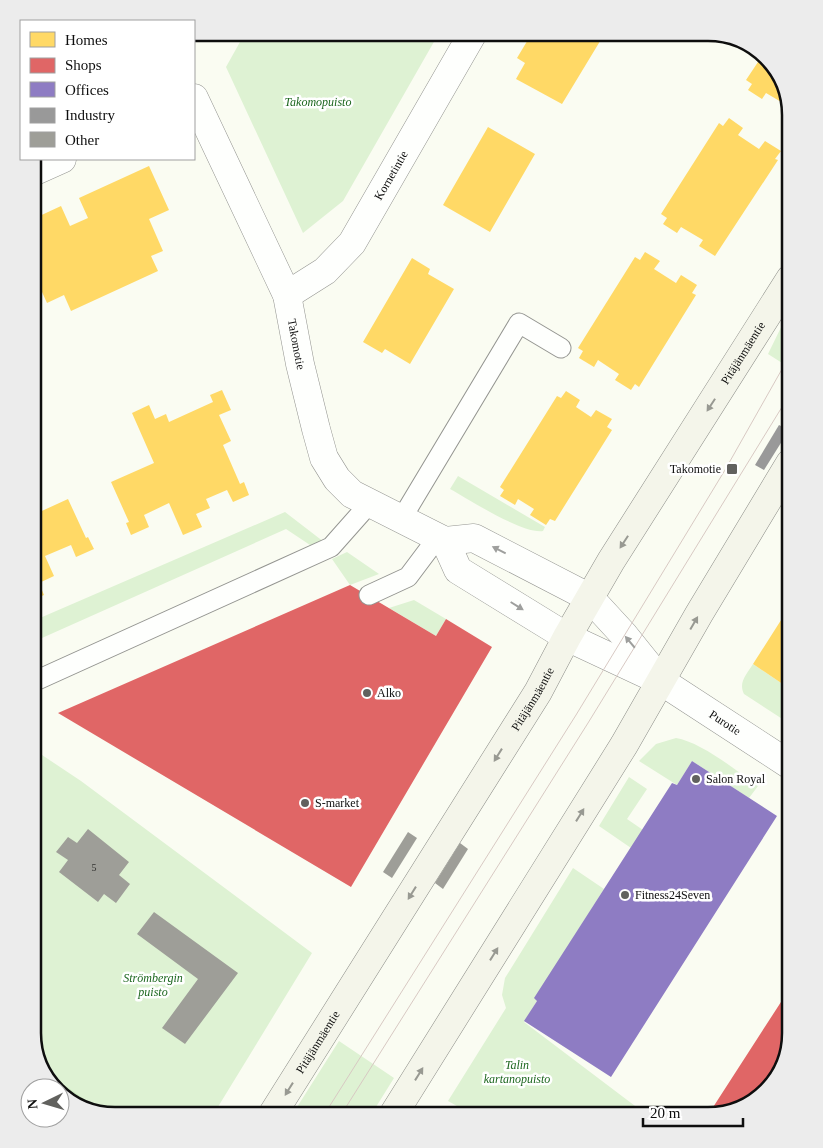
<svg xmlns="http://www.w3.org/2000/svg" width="823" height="1148" font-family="'Times New Roman',serif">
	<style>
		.green { fill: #def2d3 }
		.forest { fill: #cceac0 }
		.homes { fill: #ffd966 }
		.shops { fill: #e06666 }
		.offices { fill: #8e7cc3 }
		.industry { fill: #999 }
		.building { fill: #9e9e98 }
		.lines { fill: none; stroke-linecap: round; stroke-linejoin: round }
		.lane-casing { stroke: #949591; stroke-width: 21 }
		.street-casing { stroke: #949591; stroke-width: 29 }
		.secondary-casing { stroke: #8b8c87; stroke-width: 29 }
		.lane { stroke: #fefffd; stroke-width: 19 }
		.street { stroke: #fefffd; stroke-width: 28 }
		.secondary { stroke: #f4f5ea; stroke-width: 28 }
		.tram { stroke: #d8c9c3; stroke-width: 1 }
		.oneway { fill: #989992 }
		.oneway2 { fill: #9e9f9d }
		.poi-dot { fill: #61615e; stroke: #fff; stroke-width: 2 }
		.labels { text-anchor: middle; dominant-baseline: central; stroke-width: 5; stroke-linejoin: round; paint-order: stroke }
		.number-label { font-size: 10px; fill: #323230 }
		.park-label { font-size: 12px; font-style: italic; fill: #1d671f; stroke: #fff }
		.street-label { font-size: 12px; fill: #0e0e0e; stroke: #fff }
		.poi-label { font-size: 12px; fill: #0e0e0e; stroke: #fff; text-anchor: start }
		.rim { fill: none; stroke: #0e0e0e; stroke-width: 2.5 }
	</style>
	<rect width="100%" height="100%" fill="#fafcf2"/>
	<path class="green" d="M245,33H439L343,201L303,233L226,67Z
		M790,309V368L768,354Z
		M458,476L545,527L543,531C522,534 470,500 450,489Z
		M285,512L324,542L313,547L286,529L33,642V621Z
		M347,552L379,574L350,585L332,559Z
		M414,600L446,619L436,636L389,608Z
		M753,664L790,689V724L744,694C738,682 747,674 753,664Z
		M676,738C701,742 737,771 758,786L749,798L692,761L677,785L639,761L656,744Z
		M33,749L81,781L312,953L213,1115H110L74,1104L60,1091V1088H57L44,1074L33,1033Z
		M629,777L647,789L627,819L643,830L631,848L599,826Z
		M573,868L604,889L535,998L537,1001L524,1022L647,1115H473L448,1101L506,1008L502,995L505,978Z
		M339,1041L394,1078L371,1115H292Z"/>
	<path class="forest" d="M43,1070L104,1113L74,1104L60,1091V1088H57L44,1074Z"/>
	<path class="homes" d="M532,33L540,38L543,33H605L562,104L516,79L525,63L517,58Z
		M762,56L779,74L790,115V117L784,113L788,106L766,93L762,99L748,90L752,84L746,80Z
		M729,118L743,128L738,135L759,149L765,141L781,151L775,159L778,160L715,256L699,246L703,240L681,227L677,233L663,224L667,218L661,214L719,123L723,126Z
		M488,127L535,154L490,232L443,205Z
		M149,166L169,210L149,219L163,251L151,256L158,271L71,311L64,295L47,303L33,272V219L61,206L70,226L88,218L79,198Z
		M645,252L660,261L654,269L676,283L681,275L697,285L692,293L696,295L639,387L635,384L631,390L615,380L619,374L598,360L594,367L579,358L583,351L578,348L635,257L640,260Z
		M412,258L430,269L428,274L454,289L410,364L385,349L382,353L363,342Z
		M222,390L231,410L219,415L231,441L223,445L240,484L244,482L249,495L233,502L227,490L206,499L210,508L196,514L202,527L183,535L169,503L144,515L149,527L131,535L126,523L129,522L111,482L154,463L132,413L149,405L155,419L166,414L169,422L213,402L210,395Z
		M566,391L580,400L576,407L591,417L596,410L612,419L607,427L612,430L555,521L550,519L546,525L530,515L534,509L518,499L515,505L500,496L504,490L500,487L557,396L561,398Z
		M68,499L86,538L88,537L94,549L76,557L71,545L45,556L54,576L39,583L44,595L33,600V515Z
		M790,606V689L753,664Z"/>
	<path class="shops" d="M350,585L436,636L446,619L492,647L351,887L58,713Z
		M790,988V1033L780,1074L749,1104L708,1115Z"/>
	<path class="offices" d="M692,761L777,816L611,1077L524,1021L537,1001L534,998L672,783L677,785Z"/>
	<path class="industry" d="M779,425L789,430L764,470L755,465Z"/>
	<path class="building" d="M88,829L129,862L119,875L130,884L116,903L104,894L98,902L59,872L68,860L56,852L68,837L77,843Z
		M408,832L417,838L392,878L383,872Z
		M460,843L468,849L443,889L435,883Z
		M154,912L238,973L185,1044L162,1028L198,979L137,934Z"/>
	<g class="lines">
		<defs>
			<path id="lane" d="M402,518L519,323L561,348
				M369,595L408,577L438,537
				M33,682L331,547L370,503"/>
			<g id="street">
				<path id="s1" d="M194,98L287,295L300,364L316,429L324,458L337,479L352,494L445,541L474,538L590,598L624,635L661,681"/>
				<path d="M33,172L62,159"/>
				<path id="s2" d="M287,295L325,271L352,243L473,33"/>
				<path id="s3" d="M445,541L458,570L567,637L661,681L790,765"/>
			</g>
			<g id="secondary">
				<path id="s4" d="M272,1115L538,692L567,637L611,561L790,279"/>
				<path d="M393,1115L624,745L699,614L790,463"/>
			</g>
		</defs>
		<use href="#lane" class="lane-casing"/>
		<use href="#street" class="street-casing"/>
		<use href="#secondary" class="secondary-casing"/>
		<use href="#lane" class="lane"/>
		<use href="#street" class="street"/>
		<use href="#secondary" class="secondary"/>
		<path class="tram" d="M324,1115L576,715L725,470L790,355
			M341,1115L588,723L790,394"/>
	</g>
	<defs><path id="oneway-solid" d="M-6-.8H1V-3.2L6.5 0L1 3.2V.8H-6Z" transform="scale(1.25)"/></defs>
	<g class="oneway">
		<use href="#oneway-solid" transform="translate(711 405) rotate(123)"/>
		<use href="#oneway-solid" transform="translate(624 542) rotate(123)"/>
		<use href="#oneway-solid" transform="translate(694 623) rotate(-60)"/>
		<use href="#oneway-solid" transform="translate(498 755) rotate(122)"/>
		<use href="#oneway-solid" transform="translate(580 815) rotate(-58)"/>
		<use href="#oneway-solid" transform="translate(412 893) rotate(122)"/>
		<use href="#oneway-solid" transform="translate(494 954) rotate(-58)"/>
		<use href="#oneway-solid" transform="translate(419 1074) rotate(-58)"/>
		<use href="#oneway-solid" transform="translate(289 1089) rotate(122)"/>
	</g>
	<g class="oneway2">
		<use href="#oneway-solid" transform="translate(499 550) rotate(-153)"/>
		<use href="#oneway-solid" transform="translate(517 606) rotate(32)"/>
		<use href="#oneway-solid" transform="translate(630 642) rotate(-130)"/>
	</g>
	<g class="poi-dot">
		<rect x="726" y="463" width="12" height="12" rx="2.5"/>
		<circle cx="367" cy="693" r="5"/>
		<circle cx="696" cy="779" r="5"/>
		<circle cx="305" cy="803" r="5"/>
		<circle cx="625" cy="895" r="5"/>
	</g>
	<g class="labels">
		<g class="number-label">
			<text x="94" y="867">5</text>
		</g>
		<g class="park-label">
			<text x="318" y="102">Takomopuisto</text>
			<text x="153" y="978">Strömbergin<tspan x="153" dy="14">puisto</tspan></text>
			<text x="517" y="1065">Talin<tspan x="517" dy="14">kartanopuisto</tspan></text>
		</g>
		<g class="street-label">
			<text stroke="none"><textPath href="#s2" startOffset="162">Kornetintie</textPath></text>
			<text stroke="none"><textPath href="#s1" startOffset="268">Takomotie</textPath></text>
			<text stroke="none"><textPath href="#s4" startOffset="896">Pitäjänmäentie</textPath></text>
			<text stroke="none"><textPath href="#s4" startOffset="491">Pitäjänmäentie</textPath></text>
			<text stroke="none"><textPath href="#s3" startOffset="340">Purotie</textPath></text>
			<text stroke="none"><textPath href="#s4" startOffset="86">Pitäjänmäentie</textPath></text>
		</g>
		<g class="poi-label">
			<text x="721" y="469" text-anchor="end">Takomotie</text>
			<text x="377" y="693">Alko</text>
			<text x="706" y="779">Salon Royal</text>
			<text x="315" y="803">S-market</text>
			<text x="635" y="895">Fitness24Seven</text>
		</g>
	</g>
	<path d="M0 0H823V1148H0ZM115 41H708A74 74 0 0 1 782 115V1033A74 74 0 0 1 708 1107H115A74 74 0 0 1 41 1033V115A74 74 0 0 1 115 41Z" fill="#ececec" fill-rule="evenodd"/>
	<path class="rim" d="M115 41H708A74 74 0 0 1 782 115V1033A74 74 0 0 1 708 1107H115A74 74 0 0 1 41 1033V115A74 74 0 0 1 115 41Z"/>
	<rect x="20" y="20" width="175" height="140" fill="#ffffff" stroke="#9f9f9f"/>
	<rect x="30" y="32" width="25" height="15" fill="#ffd966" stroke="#9f9f9f"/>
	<text x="65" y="45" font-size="15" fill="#0e0e0e">Homes</text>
	<rect x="30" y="58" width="25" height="15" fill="#e06666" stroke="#9f9f9f"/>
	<text x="65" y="70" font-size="15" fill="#0e0e0e">Shops</text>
	<rect x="30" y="82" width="25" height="15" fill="#8e7cc3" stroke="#9f9f9f"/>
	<text x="65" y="95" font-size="15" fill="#0e0e0e">Offices</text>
	<rect x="30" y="108" width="25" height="15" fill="#999999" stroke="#9f9f9f"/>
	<text x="65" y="120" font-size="15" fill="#0e0e0e">Industry</text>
	<rect x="30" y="132" width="25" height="15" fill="#9e9e98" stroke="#9f9f9f"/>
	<text x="65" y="145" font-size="15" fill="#0e0e0e">Other</text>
	<g transform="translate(45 1103) rotate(265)"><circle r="24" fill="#ffffff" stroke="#9f9f9f"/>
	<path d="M0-4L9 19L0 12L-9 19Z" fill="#61615e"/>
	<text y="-8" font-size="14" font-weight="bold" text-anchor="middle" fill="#0e0e0e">N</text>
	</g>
	<path d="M643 1118v8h100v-8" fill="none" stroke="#0e0e0e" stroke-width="2.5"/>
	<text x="650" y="1118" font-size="15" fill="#0e0e0e" stroke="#ffffff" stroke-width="4" paint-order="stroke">20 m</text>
</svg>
